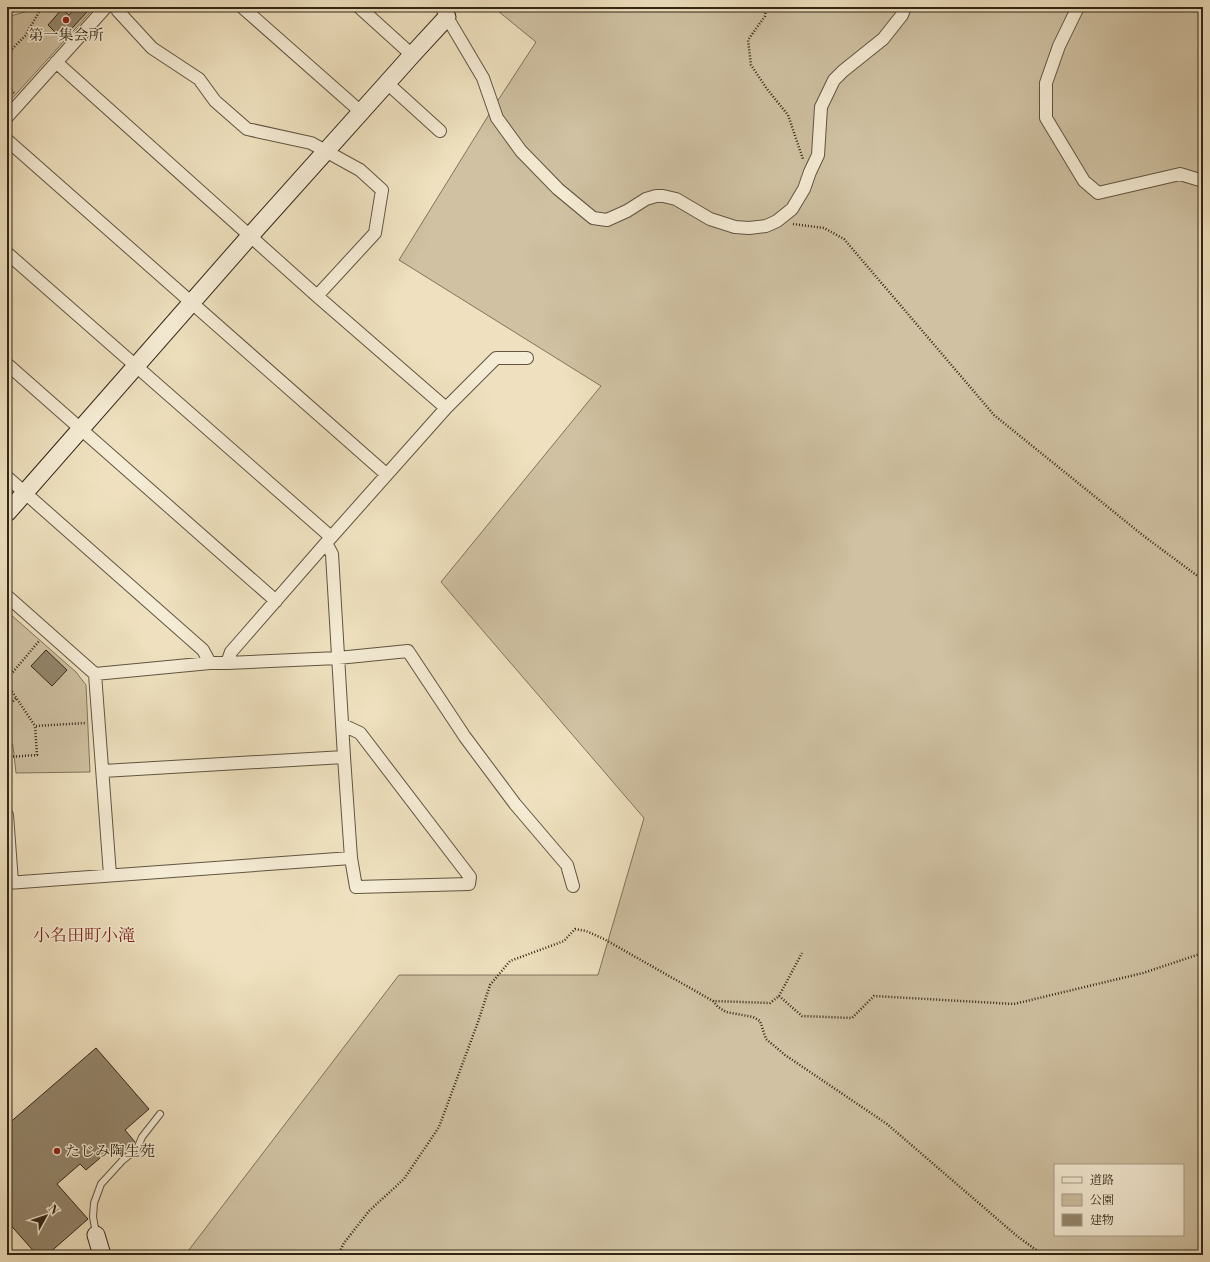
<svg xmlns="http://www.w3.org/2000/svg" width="1210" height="1262" font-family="'Libre Bodoni','Noto Serif JP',serif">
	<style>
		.green { fill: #cfc1a2; stroke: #80745c; fill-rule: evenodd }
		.building { fill: #94876e; stroke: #312617 }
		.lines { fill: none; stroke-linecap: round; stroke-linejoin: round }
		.lane-casing { stroke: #605541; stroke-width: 8 }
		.street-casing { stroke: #605541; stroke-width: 14 }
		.secondary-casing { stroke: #312617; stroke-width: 19 }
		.path { stroke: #312617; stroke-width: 2.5; stroke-dasharray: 1 2; stroke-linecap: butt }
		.lane { stroke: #f5ecd5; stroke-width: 6 }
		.street { stroke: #f5ecd5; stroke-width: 12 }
		.secondary { stroke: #f5ecd5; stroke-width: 17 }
		.poi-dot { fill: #8f2418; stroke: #f5ecd5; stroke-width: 1.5 }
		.labels { text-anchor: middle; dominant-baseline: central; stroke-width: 3; stroke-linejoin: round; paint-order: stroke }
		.poi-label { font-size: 15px; fill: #312617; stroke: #f5ecd5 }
		.quarter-label { font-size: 17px; fill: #7a1f14; stroke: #f5ecd5 }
	</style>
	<rect width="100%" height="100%" fill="#efe1bf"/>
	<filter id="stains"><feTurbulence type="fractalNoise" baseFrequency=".005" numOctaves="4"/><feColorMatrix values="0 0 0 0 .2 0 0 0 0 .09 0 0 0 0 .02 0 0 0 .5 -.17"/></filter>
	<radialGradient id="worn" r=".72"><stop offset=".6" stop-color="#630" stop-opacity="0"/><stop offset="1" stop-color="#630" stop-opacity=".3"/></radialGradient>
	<path class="green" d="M42,7H95L7,104V17Z
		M493,7H1203V1255H185L399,975H598L644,818L441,582L601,386L399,260L493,108L536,42ZM1055,1165H1183V1235H1055Z
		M7,613L10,614L76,672L86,685L90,772L16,773L13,746L7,731Z"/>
	<path class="building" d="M76,7H82L87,12L62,39L48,25L62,9L69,15Z
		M46,650L67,670L52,686L31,666Z
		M96,1048L149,1109L125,1130L135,1142L133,1146L122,1155L114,1146L86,1170L80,1164L57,1184L88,1219L47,1255H37L7,1221V1125Z"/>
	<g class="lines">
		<defs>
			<path id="lane" d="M96,1233L93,1217L94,1203L101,1184L122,1161L137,1149L142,1137L160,1114"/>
			<path id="street" d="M116,7L118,11L152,48L199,79L215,101L247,129L311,143L360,170L382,190L375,233L317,296
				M242,7L361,112
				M359,7L412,55
				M441,7L483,78L497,118L521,151L558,189L593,218L607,220L627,211L646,199L656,196H663L676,199L710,219L735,227L749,228L766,226L777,221L792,209L804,189L810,172L818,155L821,107L834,80L843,71L883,39L902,15L905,7
				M1078,7L1059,46L1046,83V118L1084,181L1098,193L1180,174L1203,181
				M56,62L317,296L446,408L326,543L231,652L227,663
				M387,83L440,131
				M7,117L106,7
				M7,140L386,474
				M7,253L331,537
				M7,364L276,601
				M446,408L496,358H527
				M7,477L203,650L210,663
				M326,543L332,554L344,757L351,858L356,887L469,884L470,877L360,733L343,725
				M7,596L95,674L110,875
				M95,674L210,663H227L338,658L408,651L465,737L515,804L567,865L573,886
				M103,771L344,757
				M7,815L12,882
				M7,883L351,858"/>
			<path id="secondary" d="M7,513L250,236L387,83L412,55L447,17
				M96,1235L102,1255"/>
		</defs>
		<use href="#lane" class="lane-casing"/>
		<use href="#street" class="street-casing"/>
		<use href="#secondary" class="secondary-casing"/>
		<path class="path" d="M766,7L765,16L748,40L751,65L767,89L788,115L803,159
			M7,13L30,7
			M7,63L12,49L25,36L42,7
			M7,86L14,93
			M793,224L824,228L844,239L994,415L1145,537L1203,580
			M7,679L40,640
			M7,684L35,726
			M7,708L16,698
			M7,757L37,755L35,726L86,723
			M779,996L802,1016L852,1018L874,996L1014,1004L1143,973L1203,953
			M713,1001L718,1007L726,1012L753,1017L760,1021L766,1039L785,1055L887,1124L1017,1236L1043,1255
			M338,1255L344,1243L369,1211L404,1179L439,1127L478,1022L490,985L510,961L564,941L575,929L586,931L604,939L713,1001L770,1003L779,996L802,953"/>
		<use href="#lane" class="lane"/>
		<use href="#street" class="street"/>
		<use href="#secondary" class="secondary"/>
	</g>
	<g class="poi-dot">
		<circle cx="66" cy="20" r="4"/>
		<circle cx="57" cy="1151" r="4"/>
	</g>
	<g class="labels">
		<g class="poi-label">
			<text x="66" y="35">第一集会所</text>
			<text x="65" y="1151" text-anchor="start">たじみ陶生苑</text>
		</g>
		<g class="quarter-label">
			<text x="84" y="936">小名田町小滝</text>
		</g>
	</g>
	<rect width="1210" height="1262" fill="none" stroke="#efe1bf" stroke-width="24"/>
	<rect x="8" y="8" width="1194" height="1246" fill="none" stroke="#312617" stroke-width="2"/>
	<rect x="12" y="12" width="1186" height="1238" fill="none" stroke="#312617"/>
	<rect x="1054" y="1164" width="130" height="72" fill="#f5ecd5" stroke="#a79d89"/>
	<rect x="1062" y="1177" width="20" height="6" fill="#f5ecd5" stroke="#a79d89"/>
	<text x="1090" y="1184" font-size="12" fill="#312617">道路</text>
	<rect x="1062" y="1194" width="20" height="12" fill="#cfc1a2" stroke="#a79d89"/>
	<text x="1090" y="1204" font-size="12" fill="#312617">公園</text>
	<rect x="1062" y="1214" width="20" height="12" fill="#94876e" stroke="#a79d89"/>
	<text x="1090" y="1224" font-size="12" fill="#312617">建物</text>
	<g transform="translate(46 1216) rotate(50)" stroke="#f5ecd5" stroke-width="3" paint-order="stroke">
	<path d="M0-3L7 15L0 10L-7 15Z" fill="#312617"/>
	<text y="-6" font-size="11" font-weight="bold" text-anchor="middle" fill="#312617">N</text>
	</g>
	<rect width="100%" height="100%" filter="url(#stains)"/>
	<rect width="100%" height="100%" fill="url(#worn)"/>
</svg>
